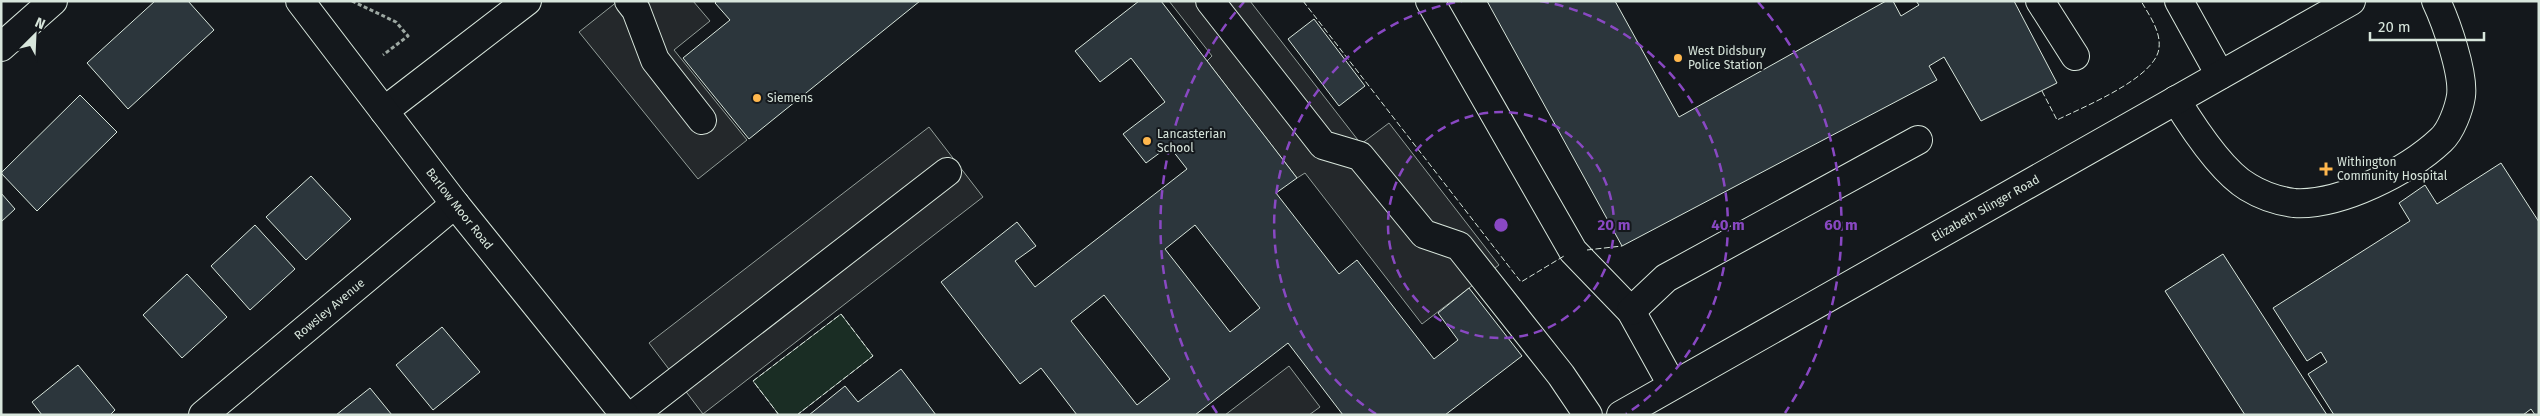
<svg xmlns="http://www.w3.org/2000/svg" width="2540" height="416" font-family="'Fira Sans',sans-serif">
	<style>
		.green { fill: #1a2d24; stroke: #939e99 }
		.parking { fill: #24282b; stroke: #939e99 }
		.building { fill: #2c363c; stroke: #d8e6dc; fill-rule: evenodd }
		.lines { fill: none; stroke-linecap: round; stroke-linejoin: round }
		.minor-casing { stroke: #d8e6dc; stroke-width: 30 }
		.major-casing { stroke: #d8e6dc; stroke-width: 30 }
		.path { stroke: #9da8a2; stroke-width: 3; stroke-dasharray: 4 2.5; stroke-linecap: butt }
		.minor { stroke: #14181c; stroke-width: 28 }
		.major { stroke: #14181c; stroke-width: 28 }
		.fence { stroke: #d8e6dc; stroke-width: 1; stroke-dasharray: 6 2.5; stroke-linecap: butt }
		.ring { fill: none; stroke: #8948c3; stroke-width: 2.5; stroke-dasharray: 9 6 }
		.poi-dot { fill: #ffb74d; stroke: #14181c; stroke-width: 2 }
		.labels { text-anchor: middle; dominant-baseline: central; stroke-width: 4; stroke-linejoin: round; paint-order: stroke }
		.poi-label { font-size: 12px; fill: #d8e6dc; stroke: #14181c; text-anchor: start }
		.street-label { font-size: 12px; fill: #d8e6dc; stroke: #14181c }
		.centre { fill: #8948c3; stroke: #14181c; stroke-width: 2.5 }
		.ring-label { font-size: 15px; text-anchor: middle; font-weight: bold; fill: #8948c3; stroke: #14181c; stroke-width: 4; stroke-linejoin: round; paint-order: stroke }
	</style>
	<rect width="100%" height="100%" fill="#14181c"/>
	<path class="green" d="M841,314L873,356L797,415H779L753,381Z"/>
	<path class="parking" d="M618,1H693L710,21L674,50L747,140L698,179L579,32Z
		M1169,1H1250L1361,144L1389,123L1499,265L1422,324L1305,173L1297,178L1207,61L1212,56Z
		M929,127L983,197L703,414L649,343Z
		M1289,366L1320,407L1309,415H1225Z"/>
	<path class="building" d="M155,1H188L214,30L128,109L87,63Z
		M717,1H920L749,139L683,58L730,20L715,3Z
		M1139,1H1161L1297,178L1276,193L1339,274L1357,260L1434,359L1458,340L1438,313L1469,288L1522,356L1445,415H1343L1288,343L1195,415H1077L1041,368L1020,384L941,282L1017,222L1036,246L1015,261L1035,287L1187,169L1169,146L1146,163L1123,134L1165,102L1131,58L1100,82L1075,51ZM1195,225L1260,308L1230,332L1165,249ZM1104,295L1170,379L1137,405L1071,321Z
		M1487,1H1615L1679,117L1886,1H1893L1901,16L1919,5L1916,1H2014L2057,83L1981,121L1944,57L1929,66L1937,80L1622,246Z
		M1314,19L1365,86L1339,106L1288,39Z
		M80,95L117,132L37,211L1,173Z
		M2501,163L2539,222V415H2535L2531,409L2523,415H2334L2308,374L2327,362L2321,352L2307,361L2273,308L2410,221L2399,203L2425,185L2437,204Z
		M311,176L351,219L306,260L266,217Z
		M1,193L15,209L1,222Z
		M255,225L295,269L250,310L211,266Z
		M2223,254L2327,415H2245L2165,291Z
		M187,274L227,317L182,358L143,315Z
		M442,327L480,372L433,410L396,365Z
		M78,365L115,410L110,415H42L32,402Z
		M901,369L936,415H809L845,386L858,402Z
		M370,388L392,415H336Z"/>
	<g class="lines">
		<defs>
			<g id="minor">
				<path d="M629,1L636,10L655,60L702,120"/>
				<path d="M1210,1L1323,145L1360,156L1424,234L1459,246L1561,375L1588,415"/>
				<path d="M1430,1L1573,251L1631,311L1672,385"/>
				<path d="M2040,1L2075,56"/>
				<path d="M2179,1L2220,75"/>
				<path d="M1,47L53,1"/>
				<path d="M2176,100C2192,126 2222,172 2248,187C2261,195 2279,201 2294,203C2340,206 2408,171 2441,140C2451,131 2459,109 2461,96C2464,73 2446,22 2436,1"/>
				<path d="M384,111L527,1"/>
				<path d="M1631,311L1666,278L1918,140"/>
				<path id="s1" d="M203,415L455,204"/>
				<path d="M633,415L947,172"/>
				<path id="s2" d="M1621,415L2351,1"/>
			</g>
			<g id="major">
				<path id="s3" d="M300,1L455,204L625,415"/>
			</g>
		</defs>
		<use href="#minor" class="minor-casing"/>
		<use href="#major" class="major-casing"/>
		<path class="path" d="M352,1L396,22L408,36L383,55"/>
		<use href="#minor" class="minor"/>
		<use href="#major" class="major"/>
		<path class="fence" d="M1303,1L1521,282L1564,256
			M2042,91L2057,120C2083,107 2156,78 2159,48C2161,31 2149,15 2141,1
			M1587,250L1622,246
			M779,415L753,381L841,314L873,356L797,415"/>
	</g>
	<g class="ring">
		<circle cx="1501" cy="225" r="113"/>
		<path d="M1376 414A227 227 0 0 1 1462 1M1540 1A227 227 0 0 1 1626 414"/>
		<path d="M1217 413A340 340 0 0 1 1244 2M1758 2A340 340 0 0 1 1785 413"/>
	</g>
	<g class="poi-dot">
		<circle cx="1678" cy="58" r="5"/>
		<circle cx="757" cy="98" r="5"/>
		<circle cx="1147" cy="141" r="5"/>
		<path d="M2323.5 161.5h5v5h5v5h-5v5h-5v-5h-5v-5h5z"/>
	</g>
	<g class="labels">
		<g class="poi-label">
			<text x="1688" y="51">West Didsbury<tspan x="1688" dy="14">Police Station</tspan></text>
			<text x="767" y="98">Siemens</text>
			<text x="1157" y="134">Lancasterian<tspan x="1157" dy="14">School</tspan></text>
			<text x="2337" y="162">Withington<tspan x="2337" dy="14">Community Hospital</tspan></text>
		</g>
		<g class="street-label">
			<text stroke="none"><textPath href="#s2" startOffset="419">Elizabeth Slinger Road</textPath></text>
			<text stroke="none"><textPath href="#s3" startOffset="262">Barlow Moor Road</textPath></text>
			<text stroke="none"><textPath href="#s1" startOffset="165">Rowsley Avenue</textPath></text>
		</g>
	</g>
	<circle cx="1501" cy="225" r="8" class="centre"/>
	<g class="ring-label">
		<text x="1614" y="230">20 m</text>
		<text x="1728" y="230">40 m</text>
		<text x="1841" y="230">60 m</text>
	</g>
	<rect width="2540" height="416" fill="none" stroke="#d8e6dc" stroke-width="5"/>
	<g transform="translate(35 35) rotate(24)" stroke="#14181c" stroke-width="4" paint-order="stroke">
	<path d="M0-4L9 19L0 12L-9 19Z" fill="#d8e6dc"/>
	<text y="-8" font-size="14" font-weight="bold" text-anchor="middle" fill="#d8e6dc">N</text>
	</g>
	<path d="M2370 32v8h114v-8" fill="none" stroke="#d8e6dc" stroke-width="2.5"/>
	<text x="2378" y="32" font-size="15" fill="#d8e6dc" stroke="#14181c" stroke-width="4" paint-order="stroke">20 m</text>
</svg>
